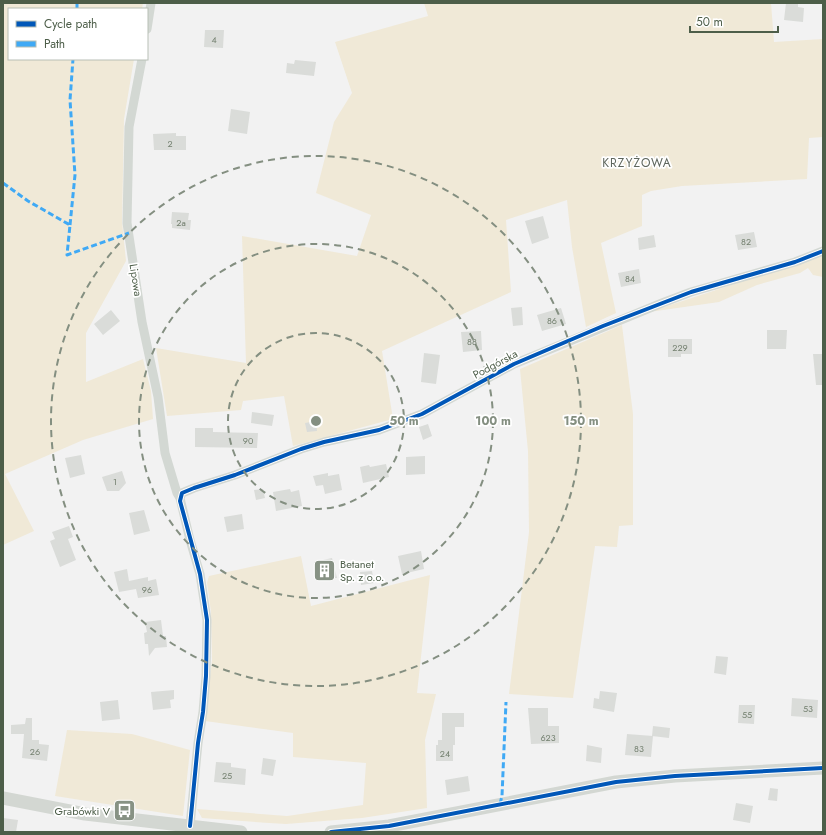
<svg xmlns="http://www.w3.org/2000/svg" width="826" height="835" font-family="Jost,sans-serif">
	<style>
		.green { fill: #f0e9d7 }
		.building { fill: #dadcd9 }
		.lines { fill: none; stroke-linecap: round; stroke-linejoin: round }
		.street { stroke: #d3d8d3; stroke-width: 9 }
		.secondary { stroke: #d3d7d2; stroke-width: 13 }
		.quiet { stroke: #3fa9f5; stroke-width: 3; stroke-dasharray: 6 3; stroke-linecap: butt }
		.cycleway-casing { stroke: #fff; stroke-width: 6 }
		.cycleway { stroke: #0057b8; stroke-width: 4 }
		.ring { fill: none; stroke: #848f81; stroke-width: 2; stroke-dasharray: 7 5 }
		.labels { text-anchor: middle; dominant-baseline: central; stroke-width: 3.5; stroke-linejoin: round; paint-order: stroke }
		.number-label { font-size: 9px; fill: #727f6e }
		.street-label { font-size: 11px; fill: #4d5e49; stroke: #fff }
		.poi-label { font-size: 11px; fill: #4d5e49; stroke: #fff; text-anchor: start }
		.neighbourhood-label { font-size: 12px; letter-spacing: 1px; fill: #5e665d; stroke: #fff }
		.centre { fill: #848f81; stroke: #fff; stroke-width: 2 }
		.ring-label { font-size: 12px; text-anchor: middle; font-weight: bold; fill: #848f81; stroke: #fff; stroke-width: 3.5; stroke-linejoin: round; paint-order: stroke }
	</style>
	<rect width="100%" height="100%" fill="#f2f2f2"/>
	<path class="green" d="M3,3H143L142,9H9V59H134L124,119L122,222L126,261L86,333V382L143,359L151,391L153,419L83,440L5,474L34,531L3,545Z
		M424,3H771L774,42L823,39V137L809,138L807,179L682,186L651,191L642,195V226L601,243L616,313L586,327L572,247L567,200L506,220L511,292L382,351L393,419L293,446L284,396L243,401L241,410L167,416L156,348L246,363L242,236L357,256L371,215L316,193L334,122L352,93L335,42L428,16Z
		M823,255V277L813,275L808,268L800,273L757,285L719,302L649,312Z
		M622,325L633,414V525L619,526L617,547L595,546L573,698L509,694L529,532L528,451L520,369Z
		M301,556L311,606L430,575L417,693L436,694L425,740L427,808L362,818L286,824L269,823L202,818L197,809L287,816L363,805L366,763L293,757V733L205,721L212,660L211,612L207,583L209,576Z
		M67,730L132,734L190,750L183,816L55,796Z"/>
	<path class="building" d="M786,3H798V7L804,8L803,22L784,20Z
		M205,30H224L223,48L204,47Z
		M295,60L316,62L314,76L286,73L287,63L294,64Z
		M231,109L250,112L247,134L228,131Z
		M176,133V136H186V150H154L153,134Z
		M172,212L189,213L188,220H191L190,230L172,228V224H171Z
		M543,216L549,238L532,244L525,221Z
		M754,232L757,247L738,250L735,235Z
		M654,235L656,247L639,250L638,238Z
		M639,269L641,283L621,287L618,273Z
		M522,307L523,325L513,326L511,308Z
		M561,308L566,324L542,331L537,315Z
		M111,310L120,321L103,335L94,324Z
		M767,330H787L786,349H767Z
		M481,331L482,350L463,352L461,332Z
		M668,339H692V354H681V357H668Z
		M424,353L440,355L436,384L421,382Z
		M813,354H823V385H816Z
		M252,412L274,415L272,426L251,423Z
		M316,421L317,431L307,432L305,423Z
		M428,424L432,436L423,440L419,427Z
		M195,428H213V432L258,433L257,448L195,447Z
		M81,455L85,474L70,478L65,458Z
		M425,456V474L406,475V457Z
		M386,464L389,477L363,483L360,467L369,465L370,467Z
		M122,471L126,483L119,491H107L102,477Z
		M328,473V476L339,474L342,490L325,494L323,485L316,486L313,476Z
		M263,489L265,498L256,500L254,490Z
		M290,489L291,492L299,490L302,506L276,511L273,492Z
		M144,510L150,531L134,535L129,513Z
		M242,514L244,529L227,532L224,517Z
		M69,526L73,537L68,539L76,560L60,567L50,541L55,539L52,532Z
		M421,551L424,569L402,574L398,556Z
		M332,558L337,578H333L330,581H318L314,562Z
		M127,569L129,581L148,577V581L156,579L159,595L138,598L136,589L119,592L114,572Z
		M372,571L374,583L361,585L360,572Z
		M161,620L163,636H166L167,647L155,648L149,656L148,644H145L144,633L147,632L145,622Z
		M716,656L728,657L726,675L714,673Z
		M174,690V699L170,700L171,708L153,710L151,692Z
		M600,691L617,693L614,712L593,708L594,698L599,699Z
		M792,698L818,700L817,718L791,716Z
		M118,700L120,719L102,721L100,702Z
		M739,705H755L754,724L738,723Z
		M528,708H548V726H559V743L531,744Z
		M442,713H464V727H455V745H453V761H436V745H438V740H442Z
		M26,718H32V740H39V744L49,745L47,761L22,758L24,734H11V725L25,724Z
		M653,726L670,728L669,738L652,736Z
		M627,734L653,736L651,757L625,755Z
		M587,745L602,748L601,763L586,761Z
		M263,758L276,760L273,776L261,774Z
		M216,762L231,763V767L246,769L245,785L214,782Z
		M468,776L470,791L447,795L445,780Z
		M770,788L778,789L777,801L768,800Z
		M736,803L753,806L750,823L733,820Z
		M3,818L18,820L16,832H3Z"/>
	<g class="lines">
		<path class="street" d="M147,29L151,3
			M142,59L129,127L127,223L142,322L158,397L165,453L177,493L180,498L190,540L200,574L207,620L206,676L203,712L198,743L190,826
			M180,498L182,493L194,488L235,475L301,449L324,442L379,430L422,414L514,364L662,303L691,292L795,262L823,251"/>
		<path class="secondary" d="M3,798L85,814L241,832
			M331,832L389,826L616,782L675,776L823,768"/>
		<path class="quiet" d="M77,9V3
			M3,183L28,201L70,225L67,255L129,233
			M70,225L75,175L70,100L73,59
			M500,804L502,796L506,702"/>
		<defs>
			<path id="cycleway" d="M190,826L198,743L203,712L206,676L207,620L200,574L180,501L182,493L194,488L235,475L301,449L324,442L379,430L422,414L514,364L603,326L691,292L795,262L823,251
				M331,832L389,826L616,782L675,776L823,768"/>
		</defs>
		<use href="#cycleway" class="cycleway-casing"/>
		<use href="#cycleway" class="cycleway"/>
	</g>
	<g class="ring">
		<circle cx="316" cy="421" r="88"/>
		<circle cx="316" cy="421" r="177"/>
		<circle cx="316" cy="421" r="265"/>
	</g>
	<defs>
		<symbol id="building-square" viewBox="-11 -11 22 22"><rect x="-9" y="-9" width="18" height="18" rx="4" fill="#879284" stroke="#fff"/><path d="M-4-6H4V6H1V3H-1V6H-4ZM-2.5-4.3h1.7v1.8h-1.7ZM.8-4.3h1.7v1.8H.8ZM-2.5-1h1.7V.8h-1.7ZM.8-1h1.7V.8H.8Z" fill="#fff"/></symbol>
		<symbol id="bus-square" viewBox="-11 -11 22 22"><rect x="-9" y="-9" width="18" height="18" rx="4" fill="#879284" stroke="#fff"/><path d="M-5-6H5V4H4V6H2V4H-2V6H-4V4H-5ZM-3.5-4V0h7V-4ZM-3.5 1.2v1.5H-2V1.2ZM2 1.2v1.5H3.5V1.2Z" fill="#fff"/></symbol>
	</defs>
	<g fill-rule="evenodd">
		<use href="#building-square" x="312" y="558" width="25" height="25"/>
		<use href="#bus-square" x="112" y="798" width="25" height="25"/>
	</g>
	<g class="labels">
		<g class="number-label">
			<text x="214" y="39">4</text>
			<text x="170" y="143">2</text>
			<text x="181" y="222">2a</text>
			<text x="746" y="241">82</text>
			<text x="630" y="278">84</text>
			<text x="552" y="320">86</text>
			<text x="472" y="341">88</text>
			<text x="680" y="347">229</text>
			<text x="248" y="440">90</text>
			<text x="115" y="481">1</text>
			<text x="147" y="589">96</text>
			<text x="808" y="708">53</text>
			<text x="747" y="714">55</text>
			<text x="548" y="737">623</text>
			<text x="639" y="748">83</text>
			<text x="35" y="751">26</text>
			<text x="445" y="753">24</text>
			<text x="227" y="775">25</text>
		</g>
		<g class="street-label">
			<text transform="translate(136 280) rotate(81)">Lipowa</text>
			<text transform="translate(495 364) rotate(-28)">Podgórska</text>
		</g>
		<g class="poi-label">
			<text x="340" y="564">Betanet<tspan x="340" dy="13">Sp. z o.o.</tspan></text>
			<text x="110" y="811" text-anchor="end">Grabówki V</text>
		</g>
		<g class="neighbourhood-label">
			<text x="637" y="163">KRZYŻOWA</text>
		</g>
	</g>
	<circle cx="316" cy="421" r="6" class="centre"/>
	<g class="ring-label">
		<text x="404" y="425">50 m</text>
		<text x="493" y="425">100 m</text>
		<text x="581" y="425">150 m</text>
	</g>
	<rect width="826" height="835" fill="none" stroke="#4d5e49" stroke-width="8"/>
	<rect x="8" y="8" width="140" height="52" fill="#ffffff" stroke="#b8bfb6"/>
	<rect x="16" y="21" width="20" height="6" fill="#0057b8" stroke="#b8bfb6"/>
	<text x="44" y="28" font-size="12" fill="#4d5e49">Cycle path</text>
	<rect x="16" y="41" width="20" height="6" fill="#3fa9f5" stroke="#b8bfb6"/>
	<text x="44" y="48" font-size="12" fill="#4d5e49">Path</text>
	<path d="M690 26v6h88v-6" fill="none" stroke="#4d5e49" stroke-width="2"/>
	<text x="696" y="26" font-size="12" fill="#4d5e49" stroke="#ffffff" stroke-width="3" paint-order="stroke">50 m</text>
</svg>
